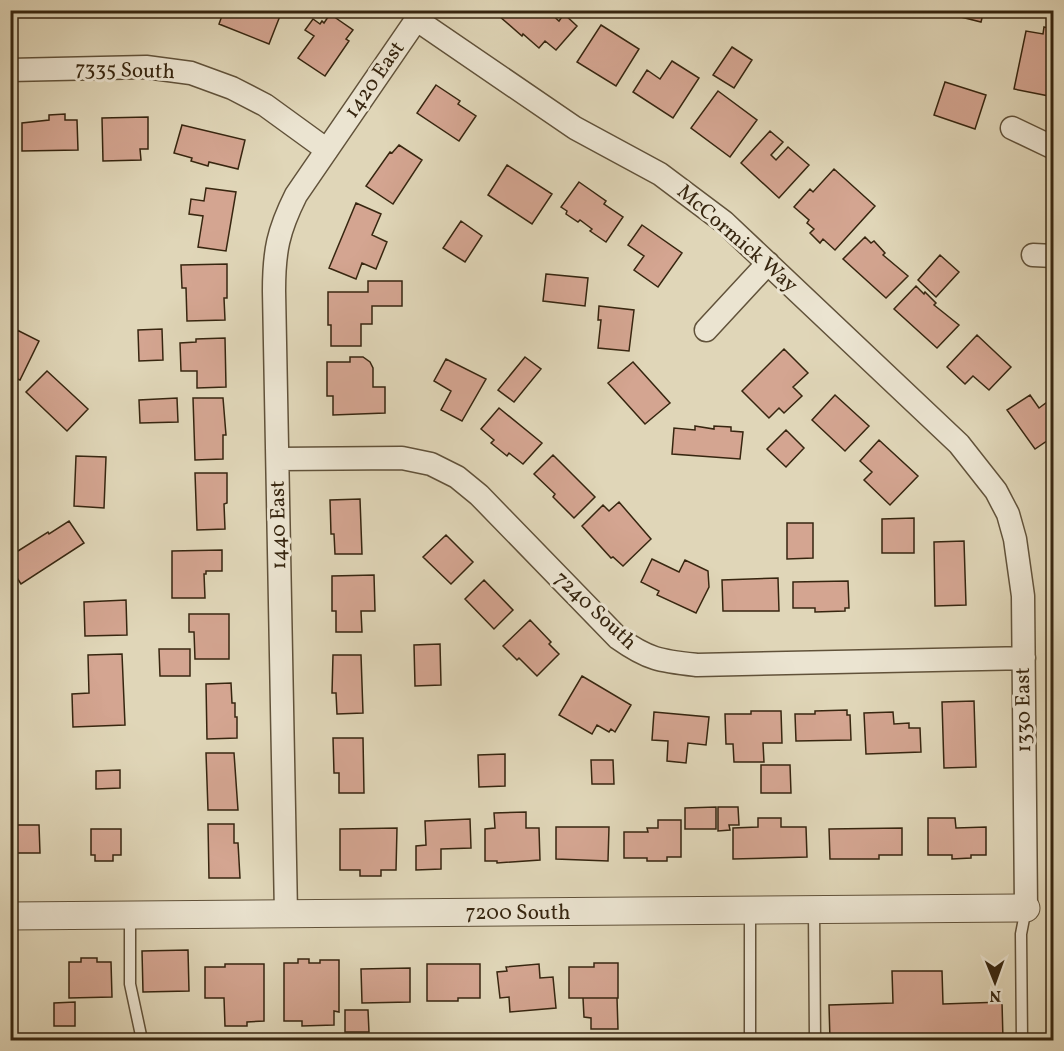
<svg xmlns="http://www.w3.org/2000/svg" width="1064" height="1051" font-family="Vollkorn,serif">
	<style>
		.building { fill: #d4a591; stroke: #372610; stroke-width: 1.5 }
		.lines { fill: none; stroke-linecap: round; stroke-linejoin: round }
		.service-casing { stroke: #61523a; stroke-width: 13 }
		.minor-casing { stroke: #61523a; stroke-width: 25 }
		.tertiary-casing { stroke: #61523a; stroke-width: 29 }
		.service { stroke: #ebe4d1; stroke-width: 10 }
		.minor { stroke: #ebe4d1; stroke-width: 22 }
		.tertiary { stroke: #ebe4d1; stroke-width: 27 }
		.labels { text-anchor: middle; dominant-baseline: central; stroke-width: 6; stroke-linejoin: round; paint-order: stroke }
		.street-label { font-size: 21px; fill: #372610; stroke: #ebe4d1 }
	</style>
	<rect width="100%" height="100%" fill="#e0d6b8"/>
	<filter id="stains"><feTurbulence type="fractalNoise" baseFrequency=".00333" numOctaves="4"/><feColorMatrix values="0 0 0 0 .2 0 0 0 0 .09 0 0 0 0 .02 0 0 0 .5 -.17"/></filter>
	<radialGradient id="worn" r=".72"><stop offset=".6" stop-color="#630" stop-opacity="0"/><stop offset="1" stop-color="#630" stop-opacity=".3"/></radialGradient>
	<path class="building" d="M24,10H73V17H24Z
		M224,10H265L280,16L269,44L219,24Z
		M492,10H547L559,21L564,14L577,26L556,50L545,41L539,48L523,34L522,36Z
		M942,10H984L981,22L941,12Z
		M330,14L353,30L346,39L349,41L325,76L298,58L314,36L305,30L313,19L320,24L322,21L324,23Z
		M601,25L639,49L616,86L577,62Z
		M1044,27L1054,29V97L1014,89L1026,31L1043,34Z
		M732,47L752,60L734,88L713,75Z
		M672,61L699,78L673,118L633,92L647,70L660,79Z
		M945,82L986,95L975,129L934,115Z
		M436,85L460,101L458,104L476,116L459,141L417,113Z
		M718,91L757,120L730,157L691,128Z
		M65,114V120H77L78,150L22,151V123L49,120V115Z
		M148,117V149H140L141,160L103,161L102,118Z
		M182,125L245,140L238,169L209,162L208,166L191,161L192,158L174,153Z
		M770,131L783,142L771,155L776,160L788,147L809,165L779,198L741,163Z
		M399,145L422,160L393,204L366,186L390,152L392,153Z
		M507,165L552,194L532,224L488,195Z
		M834,169L875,206L835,250L823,239L820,243L810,233L814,229L807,223L809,220L794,207L810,189L813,192Z
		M579,182L606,201L604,204L623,217L606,242L590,231L592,229L580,220L578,222L566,214L567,211L561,207Z
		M206,188L236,192L226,251L198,247L203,216L189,214L191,199L204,201Z
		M356,203L381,214L372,235L387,242L376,269L362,263L356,279L329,268Z
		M461,221L482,236L465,262L443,248Z
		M642,225L682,253L658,287L634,270L644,256L628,245Z
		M865,237L871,243L874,241L885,253L883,255L908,276L886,298L843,259Z
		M940,255L959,272L936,297L918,280Z
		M227,264V298H224L225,320L187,321L186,288H182L181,265Z
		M546,274L588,278L585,306L543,301Z
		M368,281H402V306H372V324H361V346H331V325H328V292H368Z
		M916,286L924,294L925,292L936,303L934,305L959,325L937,348L894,309Z
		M599,306L634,310L629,351L598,348L601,320H598Z
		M162,329L163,360L139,361L138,330Z
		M17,330L39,341L20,380L10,376V343Z
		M977,335L1011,367L989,390L973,376L965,384L947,367Z
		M225,338L226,387L197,388V371H181L180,343L196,342V339Z
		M784,349L808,373L793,387L802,396L784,413L779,408L769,418L742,391Z
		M350,357H363L370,362L373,368V387H385V413L333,415V396H327V362H350Z
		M525,357L541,369L514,402L498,390Z
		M446,359L486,379L462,421L441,410L451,391L434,381Z
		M633,362L670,403L645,424L608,383Z
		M47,371L88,409L67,431L26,392Z
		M835,395L869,426L845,451L812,420Z
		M1030,395L1039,408L1054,397V436L1035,449L1007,410Z
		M177,398L178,422L140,423L139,400Z
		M193,398H223L226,435H223V459L195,460Z
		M499,408L542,443L523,464L509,453L507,456L491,443L494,440L481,429Z
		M695,426L714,429V426L731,427V431L743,432L740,459L672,454L674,428L695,430Z
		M786,430L804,448L786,467L767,449Z
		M879,440L918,476L890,505L864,480L872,472L860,461Z
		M553,455L595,497L574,518L553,497L555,494L534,474Z
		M76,456L106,457L104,508L74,506Z
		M195,473H227V503L224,504L225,529L197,530Z
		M360,499L362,554H335L334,534H331L330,500Z
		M619,502L651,539L623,566L613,557L611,558L582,526L603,505L609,511Z
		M914,518V553H882V519Z
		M69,521L84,543L21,584L10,567V556L48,532L49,534Z
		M787,523H813V558L787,559Z
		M446,535L473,562L451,584L423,557Z
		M964,541L966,605L935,606L934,542Z
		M222,550V571H206V574H204L205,598H172V551Z
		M652,559L679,572L685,560L708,571L709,587L696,613L657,595L659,591L641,582Z
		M374,575L375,611H361L362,632H336V611H332V576Z
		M778,578L779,611H723L722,580Z
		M484,580L513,610L494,629L465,599Z
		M848,581L849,608H845V611L815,612V608H793V582Z
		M126,600L127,635L85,636L84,602Z
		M189,614H229V659H195L194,632H189Z
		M530,620L551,642L549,644L559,654L537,676L519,658L517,660L503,646Z
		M440,644L441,685L415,686L414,645Z
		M159,649H190V676H160Z
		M122,654L125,725L73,727L72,694L89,693L88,655Z
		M333,655H361L363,713L337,714L336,693H332Z
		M582,676L631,705L615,732L611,729L609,732L597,725L592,734L559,715Z
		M231,683L232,703H235V717H237V738L207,739L206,684Z
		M974,701L976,767L944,768L942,702Z
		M847,710V715H850L851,740L796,741L795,714H815V711Z
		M751,711H781L782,743H763L764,762H734L733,744H726L725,714H751Z
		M654,712L709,717L706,745L688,743L686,763L667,761L668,741L652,740Z
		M893,712L894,724L909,723V728H920L921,752L866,754L864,713Z
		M333,738H363L364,793H339V773H334Z
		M206,753H234L238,810H208Z
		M505,754V786L479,787L478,755Z
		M591,760H613L614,784H592Z
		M761,765H790L791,793H761Z
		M120,770V788L96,789V771Z
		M716,807V829H685V808Z
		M718,807H738L739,825H729L730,830L718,831Z
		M10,810H16V825H39L40,853H13V855H10Z
		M526,812V828H539L540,860L497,863V861H485V829L495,828L494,813Z
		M758,818H781V827H806L807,857L733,859V828L758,827Z
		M928,818H955L956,828L986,827V855H971V858L952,859V855H928Z
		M470,819L471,848L441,849V869L416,870V846L426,845L425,821Z
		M658,820H681V857H667V861H647V858H624V832H648L647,828H658Z
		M208,824H234V843H238L240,878H209Z
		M556,827H609L608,861L556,859Z
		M397,828L396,870H381V876H360V870H340V829Z
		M902,828V855H879V859H830L829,829Z
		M91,829H121V855H113V861H95V855H91Z
		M188,950L189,991L143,992L142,951Z
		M81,958H97V962H111L112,997L69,998V962H81Z
		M298,959H309V963H320V960H339V1012L334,1011V1025L302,1026V1021H284V963H298Z
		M594,963H618V998H569V967H594Z
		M225,964H264V1021L247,1022V1026H225L224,998H205V967H225Z
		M427,964H480V998H458V1001H427Z
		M539,964L540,978L553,977L556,1008L510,1012L509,997L500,998L497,972L507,971L506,967Z
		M410,968V1002L362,1003L361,969Z
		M892,971H942L943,1004L1002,1002L1003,1040H830L829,1005L893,1003Z
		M583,998H617L618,1029H591V1018L584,1017Z
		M75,1002V1026H54V1003Z
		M345,1010H368L369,1032H345Z"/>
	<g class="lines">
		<defs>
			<path id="service" d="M814,911L815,1040
				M750,912V1040
				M130,915V984L142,1040
				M1022,1040L1021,934L1026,908"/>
			<path id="minor" d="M417,20L575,128L660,174L724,222L959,444L996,491L1008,514L1015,539L1023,596L1026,908
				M10,70L146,67L191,73L232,88L265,105L327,150
				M1012,128L1054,148
				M1033,255L1054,256
				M706,330L768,263
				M278,459L402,458L431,464L457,477L479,495L618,638C649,660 661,661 697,665L1024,658
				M286,914L274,291C274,251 278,231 296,195L423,10"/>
			<path id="tertiary" d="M10,916L1026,908"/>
		</defs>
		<use href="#service" class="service-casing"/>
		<use href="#minor" class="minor-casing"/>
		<use href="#tertiary" class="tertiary-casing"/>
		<use href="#service" class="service"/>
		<use href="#minor" class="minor"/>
		<use href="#tertiary" class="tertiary"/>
	</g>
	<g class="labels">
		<g class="street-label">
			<text transform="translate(125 71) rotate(2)">7335 South</text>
			<text transform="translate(375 80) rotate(-55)">1420 East</text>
			<text transform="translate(737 239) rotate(41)">McCormick Way</text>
			<text transform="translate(279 525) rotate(-91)">1440 East</text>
			<text transform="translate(595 611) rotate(43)">7240 South</text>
			<text transform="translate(1024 710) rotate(-91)">1330 East</text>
			<text x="518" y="913">7200 South</text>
		</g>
	</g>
	<rect width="1064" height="1051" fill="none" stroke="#e0d6b8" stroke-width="36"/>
	<rect x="12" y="12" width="1040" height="1027" fill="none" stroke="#372610" stroke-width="3"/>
	<rect x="18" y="18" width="1028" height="1015" fill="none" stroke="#372610" stroke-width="1.5"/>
	<g transform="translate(995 982) rotate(179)" stroke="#ebe4d1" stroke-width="4.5" paint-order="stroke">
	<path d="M0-4.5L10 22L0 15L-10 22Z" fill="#372610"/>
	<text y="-9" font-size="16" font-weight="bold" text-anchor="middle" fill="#372610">N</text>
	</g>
	<rect width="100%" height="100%" filter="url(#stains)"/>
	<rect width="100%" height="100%" fill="url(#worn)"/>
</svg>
